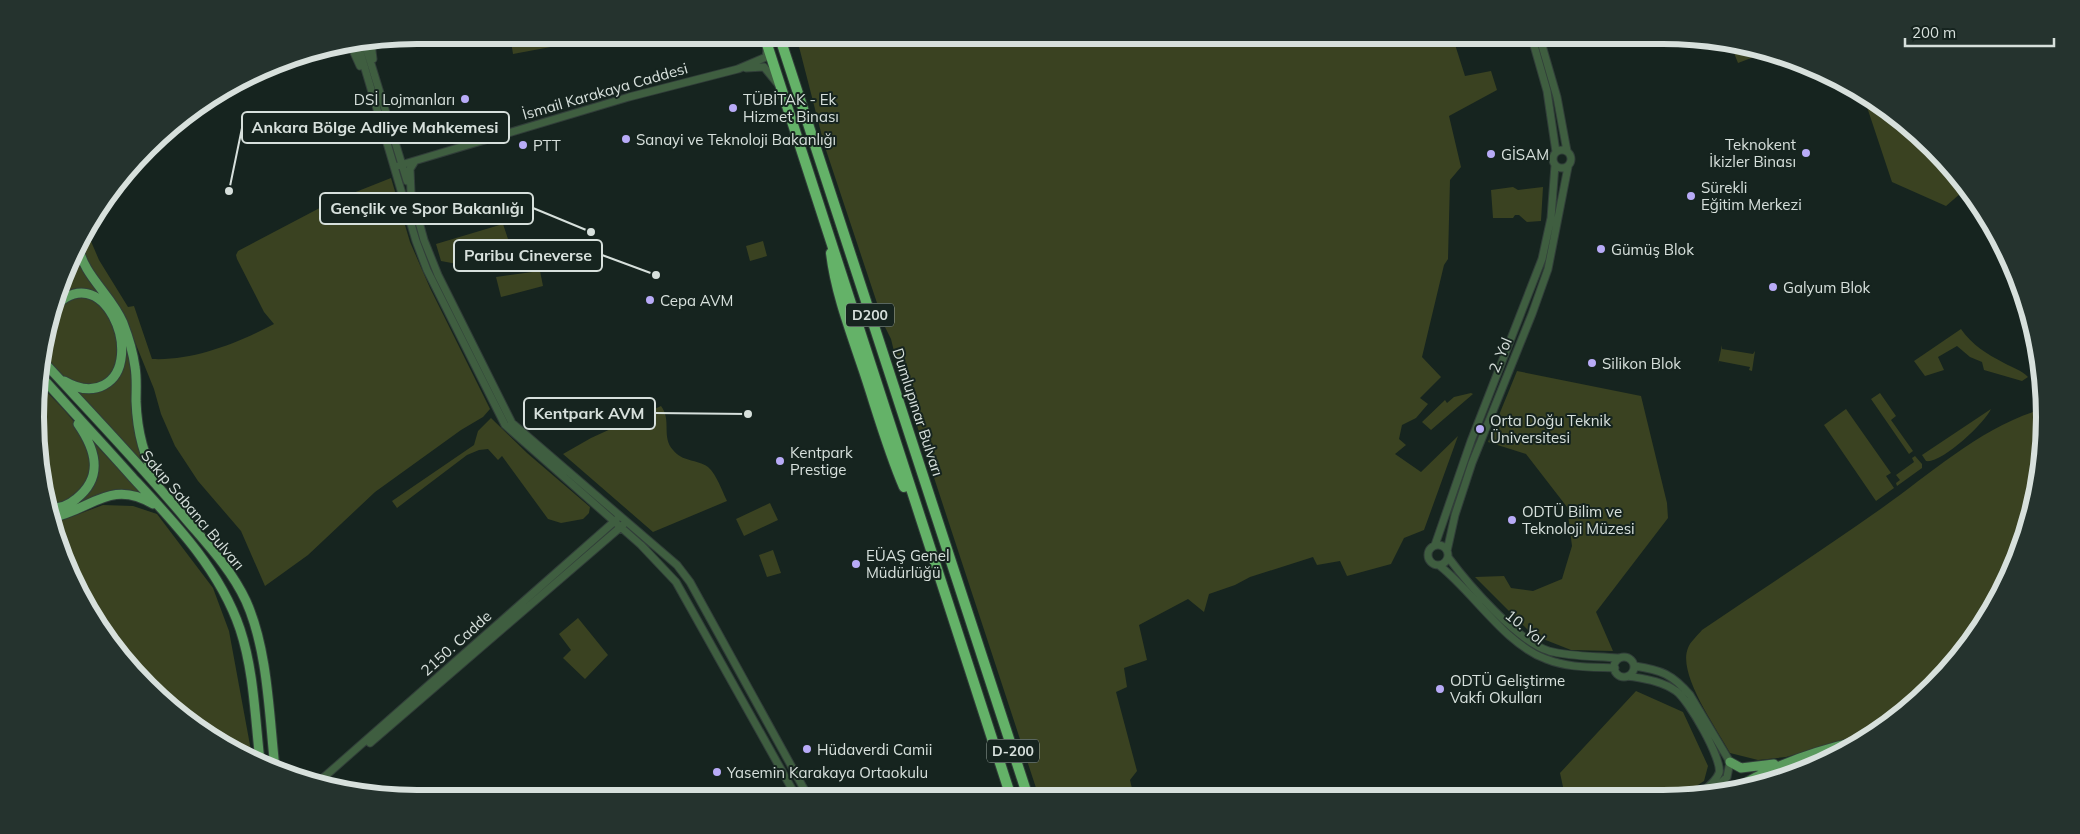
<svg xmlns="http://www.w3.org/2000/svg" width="2080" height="834" font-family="Mulish,sans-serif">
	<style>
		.green { fill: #3a4221 }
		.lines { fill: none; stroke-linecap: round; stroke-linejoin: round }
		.minor-casing { stroke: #313e39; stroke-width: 9 }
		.major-casing { stroke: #313e39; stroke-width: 11 }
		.highway-casing { stroke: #313e39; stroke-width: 12 }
		.minor { stroke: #3f5e40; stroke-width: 7 }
		.major { stroke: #5a9a5d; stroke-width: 9 }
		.highway { stroke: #64b268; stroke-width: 10 }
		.poi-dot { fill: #b8abf7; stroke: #16241f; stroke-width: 2 }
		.labels { text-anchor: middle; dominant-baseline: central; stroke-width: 4; stroke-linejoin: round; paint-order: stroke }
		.shield { fill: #16241f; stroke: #9da8a3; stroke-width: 1 }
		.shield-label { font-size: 14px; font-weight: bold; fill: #d7e0dc }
		.street-label { font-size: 15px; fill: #d7e0dc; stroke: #16241f }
		.poi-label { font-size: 15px; fill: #d7e0dc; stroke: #16241f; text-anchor: start }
		.rim { fill: none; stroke: #d7e0dc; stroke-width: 6 }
		.leader { fill: none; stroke: #d7e0dc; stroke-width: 2 }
		.callout-dot { fill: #d7e0dc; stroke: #16241f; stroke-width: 2 }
		.callout { fill: #16241f; stroke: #d7e0dc; stroke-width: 2 }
		.callout-label { font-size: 16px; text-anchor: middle; font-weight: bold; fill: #d7e0dc }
	</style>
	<rect width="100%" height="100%" fill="#16241f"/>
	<path class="green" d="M510,35H554L556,46L513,54Z
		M796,35H1452L1465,76L1491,71L1497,90L1449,116L1461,167L1450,180L1448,259L1444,265L1422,357L1441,377L1420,398L1428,404L1416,418L1402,425L1399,439L1406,445L1395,454L1421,472L1458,436L1424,530L1404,538L1391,564L1347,576L1340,561L1317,565L1313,557L1250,577L1235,585L1209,594L1204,612L1188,599L1139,625L1147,660L1124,668L1127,687L1116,692L1137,771L1130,780L1134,797H1039L898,368L891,339L885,327L824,144Z
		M1734,47L1767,52L1738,63L1732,48Z
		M1862,92L1915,130L1968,187L1946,206L1892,182Z
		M391,178L410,242L430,288L490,409L483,417L461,430L375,492L308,555L265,586L241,531L198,481L175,446L161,414L154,389L124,315L87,262L81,238L90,222V239L99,260L128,307L134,306L152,359C193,361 238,343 274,324L264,312L237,259L236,255L238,251L333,201Z
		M1513,187L1518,190L1543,187L1541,221L1527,222L1519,215H1515L1513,218H1493L1491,190Z
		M503,224L515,260L468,266L441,261L436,244Z
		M763,241L767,256L750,261L746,246Z
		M75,251L81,266L114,312L130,351L148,472L72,388L109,385L124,352L104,299C87,285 74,290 55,297Z
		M540,271L543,286L501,297L496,277Z
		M77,295C85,296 96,298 101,304C112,316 121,342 118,358C114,386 85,390 65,377C56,371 48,360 42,351L52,319L62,302Z
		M1961,329C1972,345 1987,354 2004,363C2013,368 2021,370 2028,377L2022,381L1984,370L1982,362L1970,357L1957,346L1938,357L1944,370L1925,376L1914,361Z
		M1722,345V349L1753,354L1755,351L1752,371L1749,370L1750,367L1719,361L1718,364Z
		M1517,371L1641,396L1667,503L1668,518L1596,612L1613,651L1571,650L1533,635L1475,577L1504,576L1511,588L1533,591L1562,579L1572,546L1567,507L1526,454L1488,442Z
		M39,384C62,408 112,451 83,487C73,499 61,504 46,505L42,492Z
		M1471,393L1473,394L1431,430L1422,422L1445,400L1447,403L1454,397Z
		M1880,393L1896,416L1891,420L1913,451L1909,454L1871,399Z
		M661,406C672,420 661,437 673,450C682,462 697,459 708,467C717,475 722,491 727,501L653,532L563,454L591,438Z
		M1846,409L1891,473L1886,476L1894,488L1876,501L1824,425Z
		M1991,409C1985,423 1941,464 1926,461L1922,455Z
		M2033,412L2043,413L2042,467L2025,540L1981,629L1915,704L1870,734L1786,757L1758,760L1730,753C1717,729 1677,674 1688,648C1690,642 1698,635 1702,630C1762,589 1823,550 1882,508C1930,474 1977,431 2033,412Z
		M491,418L527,453L590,507L589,513L583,519L561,523L548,519L502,456L498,460L488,449L479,450L467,455L397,508L392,501L474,445L478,431Z
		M93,442L143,495L101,494L90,498L76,507L49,515L48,510L88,491L97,454Z
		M1915,456L1922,464V468L1897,486L1896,483L1900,480L1896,475L1914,462L1912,458Z
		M770,503L778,520L744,536L736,519Z
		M103,505L133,506L157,514L213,588L229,631L252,756L185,720L99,629L64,563L52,524Z
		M773,550L781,573L767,577L759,555Z
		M578,618L608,655L585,679L563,658L571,650L559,634Z
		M1636,691L1683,712L1708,766L1704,781L1681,796H1565L1560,773Z"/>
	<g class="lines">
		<defs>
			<path id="minor" d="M1531,35L1547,91L1556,152
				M1539,35L1557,97L1567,151
				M371,43L373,59
				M365,44L407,181
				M358,45L416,241L427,270L505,425L641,545L676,582L797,798
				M351,46L360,66
				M746,68L764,67L777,83
				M1553 159a9 9 0 1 1 18 0a9 9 0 1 1-18 0Z
				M415,161L410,169L411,193L424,240L438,275L512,423L677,565L690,582L809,798
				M394,167L629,97L738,69L766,57L767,49
				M1428 555a10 10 0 1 1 20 0a10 10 0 1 1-20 0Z
				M1435,545L1471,441L1542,259L1551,218L1555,165
				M1447,551L1455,515L1472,463L1532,314L1548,269L1568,167
				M1448,557C1468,584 1518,642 1549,651C1572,657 1595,656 1618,658
				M1440,566C1474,593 1505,644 1546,659C1568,668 1592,667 1615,668
				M1614 667a10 10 0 1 1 20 0a10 10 0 1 1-20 0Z
				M1635,666C1661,670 1672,674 1690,695L1730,762L1727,777L1707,796
				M1628,676C1645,679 1662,681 1676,691C1688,699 1723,760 1719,773C1716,782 1704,790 1698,796
				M370,743L623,525
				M315,782L323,778L616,520"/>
			<path id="major" d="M78,244C82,275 111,294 123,323C128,336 133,352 135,367C137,378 136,389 136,401C137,429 143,457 158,481
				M51,311C102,250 148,362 104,385C91,392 76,388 64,381
				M40,358C89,411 139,463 185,518C207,544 231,569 246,601C268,650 269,715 275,768
				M39,374C70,409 102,443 133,478C175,523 220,570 240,629C254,671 255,718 260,761
				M47,508C57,509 68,506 76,499C104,477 96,450 78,424
				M50,518C90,511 110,478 153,504
				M1730,762L1741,768L1774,764
				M1816,764L1844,752
				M1735,789C1773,765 1815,751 1859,741"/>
			<path id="highway" d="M764,35C845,289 930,543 1011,797
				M779,35L1028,797
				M831,253C836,294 851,332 864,371C877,410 888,450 904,487"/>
		</defs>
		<use href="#minor" class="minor-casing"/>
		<use href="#major" class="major-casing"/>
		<use href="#highway" class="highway-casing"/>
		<use href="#minor" class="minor"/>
		<use href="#major" class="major"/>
		<use href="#highway" class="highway"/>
	</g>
	<g class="poi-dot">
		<circle cx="465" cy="99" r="5"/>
		<circle cx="733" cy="108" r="5"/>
		<circle cx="626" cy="139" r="5"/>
		<circle cx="523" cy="145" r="5"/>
		<circle cx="1806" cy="153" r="5"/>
		<circle cx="1491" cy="154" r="5"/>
		<circle cx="1691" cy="196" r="5"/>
		<circle cx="1601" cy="249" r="5"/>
		<circle cx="1773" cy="287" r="5"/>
		<circle cx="650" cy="300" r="5"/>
		<circle cx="1592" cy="363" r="5"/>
		<circle cx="1480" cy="429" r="5"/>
		<circle cx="780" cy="461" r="5"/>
		<circle cx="1512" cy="520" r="5"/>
		<circle cx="856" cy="564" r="5"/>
		<circle cx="1440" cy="689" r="5"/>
		<circle cx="807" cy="749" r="5"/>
		<circle cx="717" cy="772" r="5"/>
	</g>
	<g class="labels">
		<g class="shield">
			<rect x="846" y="303.5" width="48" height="23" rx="4"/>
			<rect x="987" y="739.5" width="52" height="23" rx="4"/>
		</g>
		<g class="shield-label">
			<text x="870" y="315">D200</text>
			<text x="1013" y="751">D-200</text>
		</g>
		<g class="street-label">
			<text transform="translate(605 91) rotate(-16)">İsmail Karakaya Caddesi</text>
			<text transform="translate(1500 355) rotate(-67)">2. Yol</text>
			<text transform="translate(918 412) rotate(72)">Dumlupınar Bulvarı</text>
			<text transform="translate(193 510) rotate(50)">Sakıp Sabancı Bulvarı</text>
			<text transform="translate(1525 627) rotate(39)">10. Yol</text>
			<text transform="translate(456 643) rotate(-42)">2150. Cadde</text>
		</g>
		<g class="poi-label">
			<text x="455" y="99" text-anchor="end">DSİ Lojmanları</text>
			<text x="743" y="99">TÜBİTAK - Ek<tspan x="743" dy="17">Hizmet Binası</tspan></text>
			<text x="636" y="139">Sanayi ve Teknoloji Bakanlığı</text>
			<text x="1796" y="144" text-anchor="end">Teknokent<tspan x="1796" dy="17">İkizler Binası</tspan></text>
			<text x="533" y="145">PTT</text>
			<text x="1501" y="154">GİSAM</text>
			<text x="1701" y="187">Sürekli<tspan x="1701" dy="17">Eğitim Merkezi</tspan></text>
			<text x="1611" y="249">Gümüş Blok</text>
			<text x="1783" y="287">Galyum Blok</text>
			<text x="660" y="300">Cepa AVM</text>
			<text x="1602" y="363">Silikon Blok</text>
			<text x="1490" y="420">Orta Doğu Teknik<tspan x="1490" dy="17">Üniversitesi</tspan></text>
			<text x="790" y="452">Kentpark<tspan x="790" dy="17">Prestige</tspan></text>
			<text x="1522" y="511">ODTÜ Bilim ve<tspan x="1522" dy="17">Teknoloji Müzesi</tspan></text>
			<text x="866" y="555">EÜAŞ Genel<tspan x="866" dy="17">Müdürlüğü</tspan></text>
			<text x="1450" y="680">ODTÜ Geliştirme<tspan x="1450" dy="17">Vakfı Okulları</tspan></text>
			<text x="817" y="749">Hüdaverdi Camii</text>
			<text x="727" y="772">Yasemin Karakaya Ortaokulu</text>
		</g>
	</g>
	<path d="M0 0H2080V834H0ZM417 44H1663A373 373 0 0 1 2036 417V417A373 373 0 0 1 1663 790H417A373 373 0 0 1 44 417V417A373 373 0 0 1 417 44Z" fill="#25332e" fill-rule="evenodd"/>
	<path class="rim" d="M417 44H1663A373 373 0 0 1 2036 417V417A373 373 0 0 1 1663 790H417A373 373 0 0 1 44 417V417A373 373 0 0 1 417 44Z"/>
	<path class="leader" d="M229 191L242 128M591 232L533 208M656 275L602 255M748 414L655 413"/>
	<g class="callout-dot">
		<circle cx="229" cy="191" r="5"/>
		<circle cx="591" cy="232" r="5"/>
		<circle cx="656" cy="275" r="5"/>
		<circle cx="748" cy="414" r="5"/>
	</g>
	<g class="callout">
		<rect x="242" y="112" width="267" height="31" rx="5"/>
		<rect x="320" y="193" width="213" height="31" rx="5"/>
		<rect x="454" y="240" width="148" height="31" rx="5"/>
		<rect x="524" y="398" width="131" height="31" rx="5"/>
	</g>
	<g class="callout-label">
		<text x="375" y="133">Ankara Bölge Adliye Mahkemesi</text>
		<text x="427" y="214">Gençlik ve Spor Bakanlığı</text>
		<text x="528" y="261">Paribu Cineverse</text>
		<text x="589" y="419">Kentpark AVM</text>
	</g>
	<path d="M1905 38v8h149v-8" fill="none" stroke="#d7e0dc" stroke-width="2.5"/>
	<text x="1912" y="38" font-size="15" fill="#d7e0dc" stroke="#16241f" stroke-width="4" paint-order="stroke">200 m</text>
</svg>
